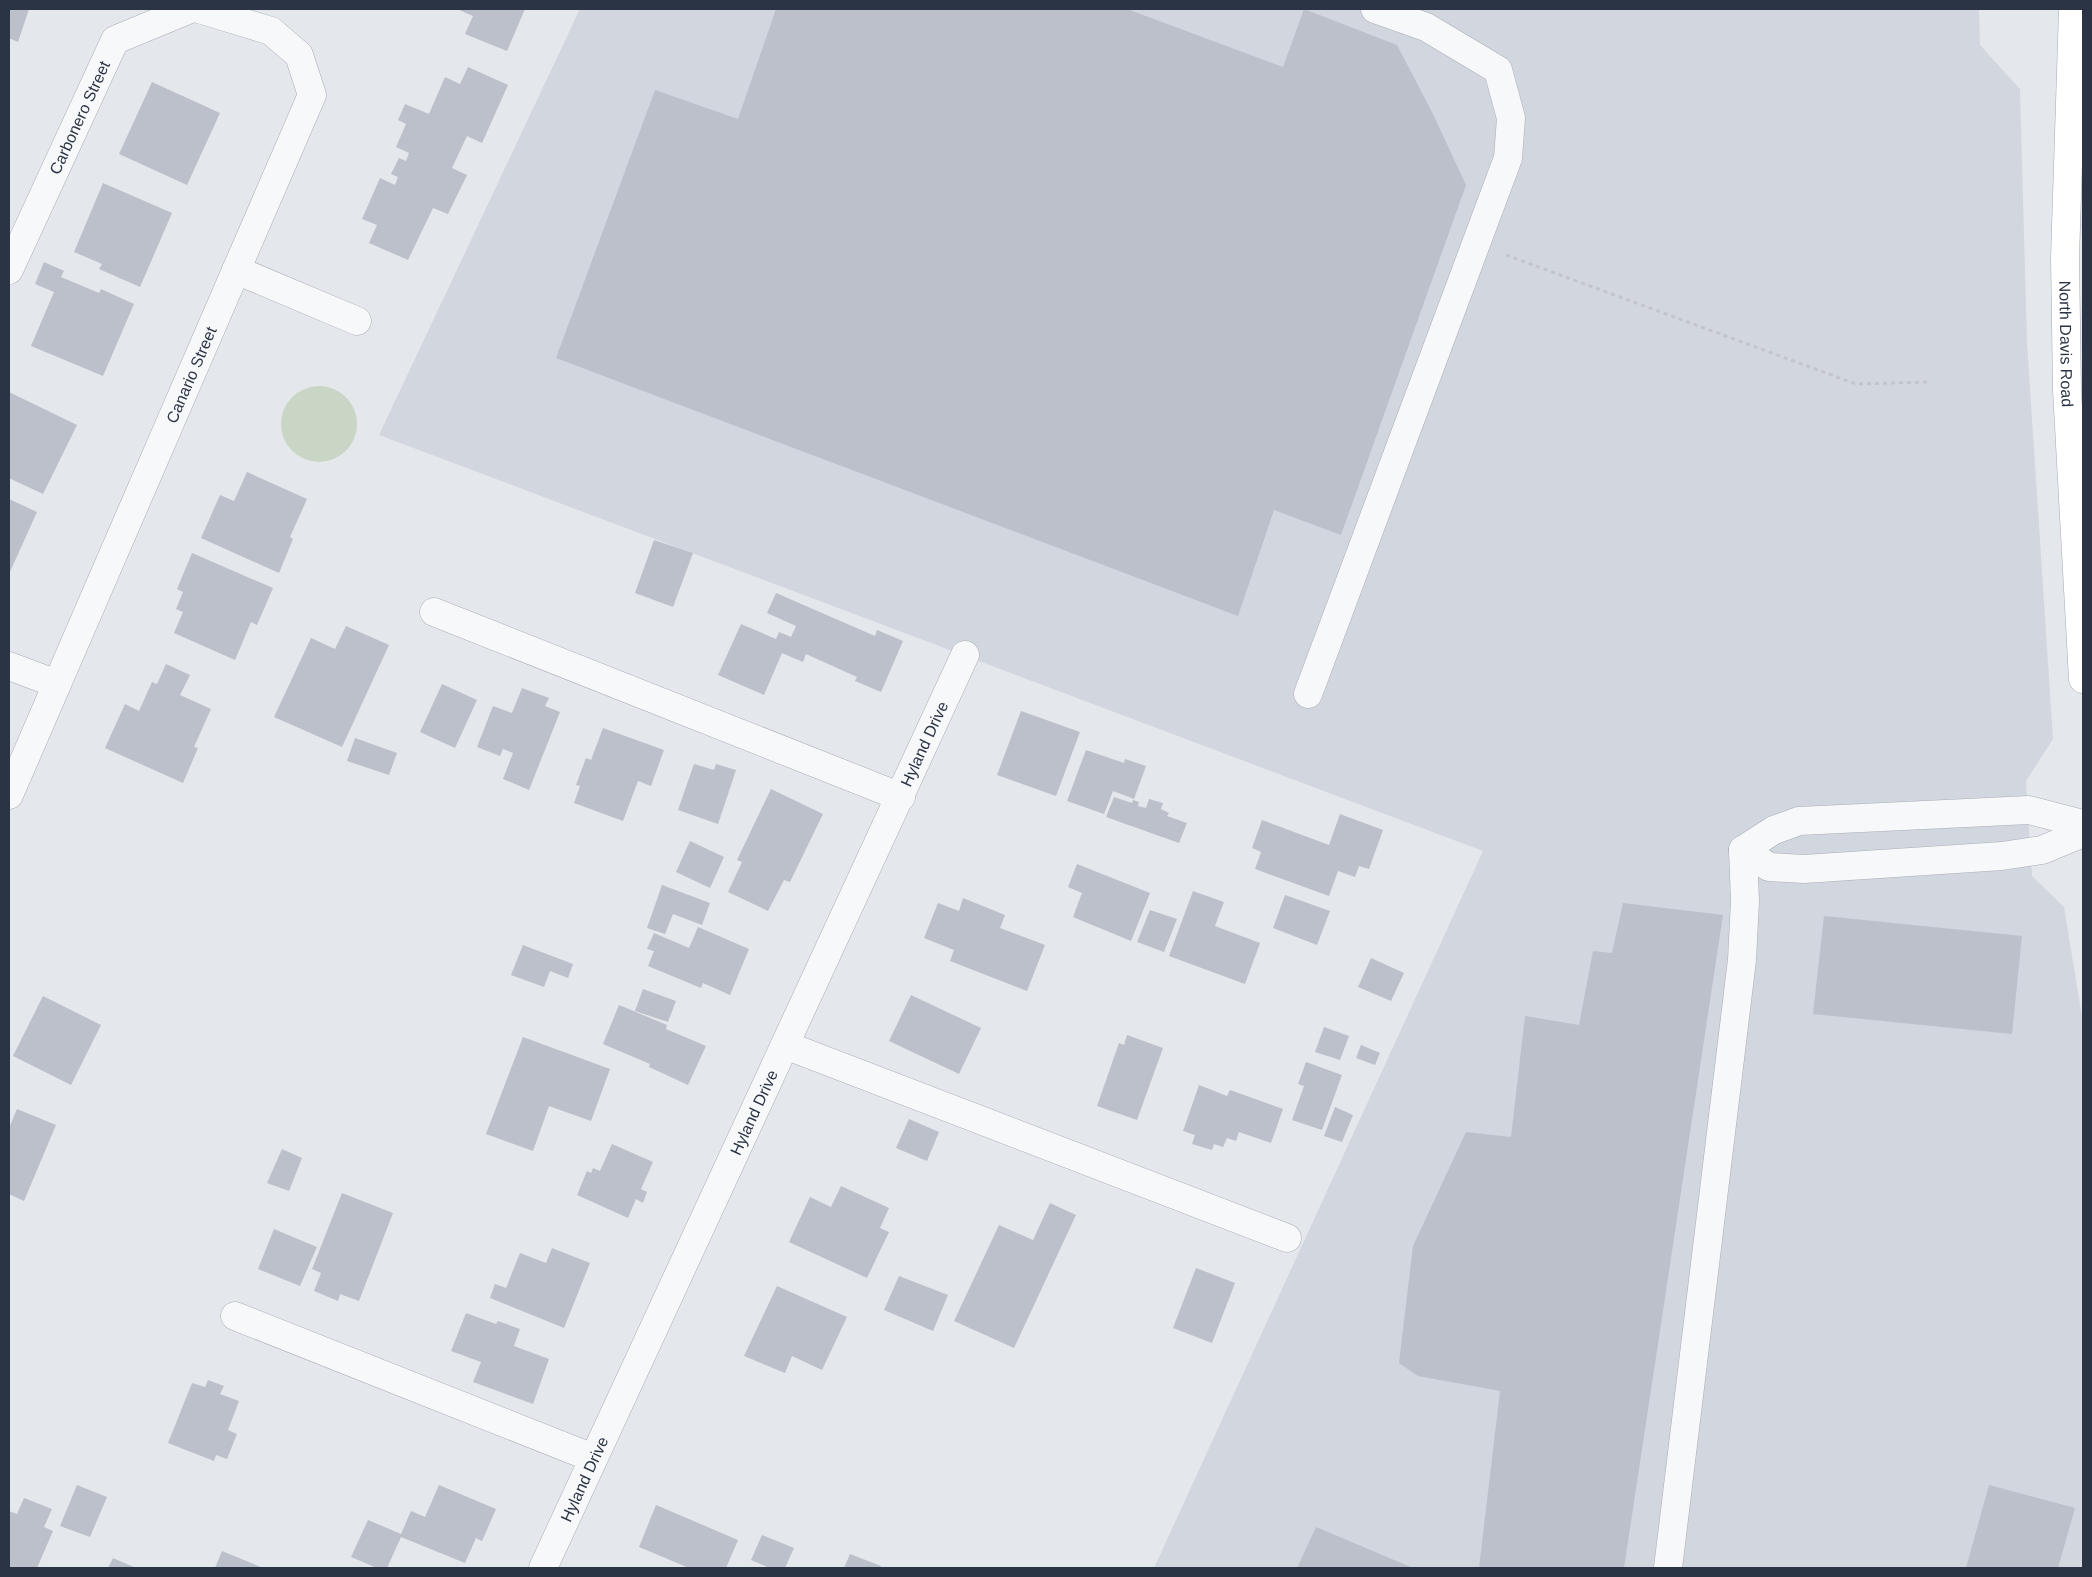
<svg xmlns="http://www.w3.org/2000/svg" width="2092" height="1577" font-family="Helvetica,sans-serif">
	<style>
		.built { fill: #d2d6de }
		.green { fill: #c9d6c5 }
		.building { fill: #bbc0ca }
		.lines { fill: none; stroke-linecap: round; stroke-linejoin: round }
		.minor-casing { stroke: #a9aeb7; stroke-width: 29 }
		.major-casing { stroke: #a3abb8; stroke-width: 29 }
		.path { stroke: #c2c5cb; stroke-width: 3; stroke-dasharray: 4 4; stroke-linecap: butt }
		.minor { stroke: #f7f8fa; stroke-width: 28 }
		.major { stroke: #fff; stroke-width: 28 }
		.labels { text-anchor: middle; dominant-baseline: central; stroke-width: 5; stroke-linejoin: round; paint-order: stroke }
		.street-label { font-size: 16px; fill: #2b3445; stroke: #f4f6f9 }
	</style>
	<rect width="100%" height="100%" fill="#e4e7ec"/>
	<path class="built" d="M580,9H1979L1980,45L2020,89L2027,343L2053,739L2026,781L2032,876L2064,907L2083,1023V1568H1154L1483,851L379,435Z"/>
	<path class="green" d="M281 424a38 38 0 1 1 76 0a38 38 0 1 1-76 0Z"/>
	<path class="building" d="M9,9H29L18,42L9,38Z
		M457,9H525L507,51L465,34L473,16Z
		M776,9H1127L1283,67L1304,9L1397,45L1433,114L1466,185L1341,535L1274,510L1238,616L556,358L655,90L738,119Z
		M468,67L508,85L482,143L467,136L452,168L467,175L448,214L433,208L408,260L369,243L377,225L362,219L380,178L395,185L398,177L391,174L399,158L406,161L409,153L396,147L406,124L398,120L405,104L429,114L445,77L460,84Z
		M152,82L220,113L187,185L119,154Z
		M103,183L172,213L140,287L99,269L102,264L74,252Z
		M44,262L64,271L61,277L99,293L101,289L134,304L103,376L31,346L54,292L35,284Z
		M9,392L77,425L43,494L9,478Z
		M247,472L307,499L290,537L293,539L279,573L201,538L220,495L234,501Z
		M9,499L37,512L9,574Z
		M654,540L693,553L673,607L635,593Z
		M192,553L273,588L257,625L251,622L235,660L174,633L183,612L176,609L183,592L177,589Z
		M776,593L875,636L877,630L903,641L881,692L855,681L857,677L806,654L803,662L782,653L764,695L718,675L741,624L776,639L779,632L791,637L796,626L767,613Z
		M346,626L389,645L342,747L274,717L311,638L335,649Z
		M166,664L190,675L180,695L211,709L194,747L198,748L183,783L105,748L125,704L139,711L152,682L157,684Z
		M442,684L477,700L455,748L420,732Z
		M522,688L549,698L545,706L560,712L529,790L503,779L513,753L503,749L500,756L477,747L493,706L512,713Z
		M1021,711L1080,732L1056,796L997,775Z
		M603,728L664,750L651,786L638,781L623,821L574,803L580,786L576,785L586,758L591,760Z
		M355,738L397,753L389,775L347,761Z
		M1086,750L1124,763L1125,759L1146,766L1134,799L1113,791L1104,814L1067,801Z
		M694,764L714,770L716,764L736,770L718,824L678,810Z
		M771,789L823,814L790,882L784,880L768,911L728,892L742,862L737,860Z
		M1114,797L1132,803L1133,800L1139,802L1138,806L1146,808L1149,799L1163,803L1161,809L1169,813L1167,816L1187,823L1179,843L1106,817Z
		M1340,814L1383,830L1369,869L1359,866L1355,877L1338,871L1329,896L1255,869L1261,852L1252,848L1262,820L1329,845Z
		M690,841L724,857L710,888L676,872Z
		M1077,864L1150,893L1131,941L1073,917L1082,893L1068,887Z
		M662,885L710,903L702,925L673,914L665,934L647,928Z
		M1193,891L1224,902L1215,926L1260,943L1245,984L1169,956Z
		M1285,895L1330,911L1317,945L1273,928Z
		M963,898L1005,915L1000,928L1045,945L1027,991L950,961L954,950L924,938L938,903L959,911Z
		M1623,903L1723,915L1624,1568H1479L1500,1391L1418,1376L1399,1363L1413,1246L1466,1132L1511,1137L1525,1016L1579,1025L1593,951L1612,953Z
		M1150,910L1177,919L1164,952L1137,942Z
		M1824,916L2022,936L2012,1034L1813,1014Z
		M698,927L749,949L730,995L703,983L701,988L648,966L654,951L647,949L654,933L689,948Z
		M523,945L573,964L568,978L550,971L544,987L511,975Z
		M1371,958L1404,973L1391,1001L1358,987Z
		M643,989L676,1001L668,1022L635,1011Z
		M911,995L981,1028L959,1074L889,1041Z
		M43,996L101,1025L71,1085L13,1056Z
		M619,1005L667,1025L666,1029L706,1046L688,1085L649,1067L650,1064L603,1044Z
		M1324,1027L1349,1036L1340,1060L1315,1052Z
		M1127,1035L1163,1048L1137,1120L1097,1106L1119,1043L1124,1045Z
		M523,1037L610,1069L591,1121L549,1106L533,1151L486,1134Z
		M1361,1045L1380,1053L1375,1065L1356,1058Z
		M1306,1062L1342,1075L1322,1130L1292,1120L1304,1086L1298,1084Z
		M1199,1085L1227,1096L1230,1090L1283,1109L1271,1143L1239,1132L1236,1141L1227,1138L1223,1147L1214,1144L1212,1150L1192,1144L1195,1135L1183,1131Z
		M1335,1107L1353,1115L1342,1142L1324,1136Z
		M17,1109L56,1125L24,1201L9,1194V1128Z
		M909,1119L939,1132L927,1161L896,1148Z
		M612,1144L653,1162L641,1189L647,1192L643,1203L636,1199L628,1218L577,1195L587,1171L591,1173L593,1168L600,1171Z
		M282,1149L302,1158L289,1191L267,1183Z
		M841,1186L889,1208L880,1228L889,1232L867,1278L789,1242L810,1197L831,1207Z
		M342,1193L393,1213L359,1301L340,1294L338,1301L314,1291L321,1273L312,1269Z
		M1050,1203L1076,1215L1014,1348L954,1321L999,1225L1033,1240Z
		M274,1229L317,1247L300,1286L258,1269Z
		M552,1248L590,1263L564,1328L490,1298L495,1284L506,1288L520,1253L546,1263Z
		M1196,1268L1235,1283L1212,1343L1173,1328Z
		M899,1276L948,1295L933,1331L884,1310Z
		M777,1286L847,1317L822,1370L792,1356L785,1373L744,1356Z
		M466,1313L496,1324L498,1321L520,1329L514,1346L549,1359L533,1404L473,1382L481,1362L451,1351Z
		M208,1380L224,1386L220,1394L239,1401L228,1430L237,1434L227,1459L216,1455L214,1461L168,1443L192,1383L205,1387Z
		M77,1485L107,1497L90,1537L60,1526Z
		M439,1485L496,1509L482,1541L476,1538L465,1563L401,1537L387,1568H377L351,1557L368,1520L401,1534L411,1511L425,1517Z
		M1989,1485L2075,1508L2058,1568H1966Z
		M24,1498L52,1509L44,1527L53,1531L37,1568H9V1511L17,1514Z
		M656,1505L738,1540L726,1568H689L639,1547Z
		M1316,1527L1413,1568H1297Z
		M762,1535L794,1548L785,1568H770L751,1560Z
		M222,1551L263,1568H215Z
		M850,1554L881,1566L880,1568H844Z
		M113,1558L136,1568H108Z"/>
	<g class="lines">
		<defs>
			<g id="minor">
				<path id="s1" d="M9,270L115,40L190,9"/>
				<path d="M236,270L357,321"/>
				<path d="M434,612L901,797"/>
				<path d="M9,666L57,684"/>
				<path d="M1308,694L1508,158L1511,118L1498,70L1426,27L1375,9"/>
				<path id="s2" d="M9,795L312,95L299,55L271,31L199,9"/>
				<path d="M1743,850L1769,867L1804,869L2002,856L2042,850L2083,833"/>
				<path d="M1743,850L1774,830L1799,821L2029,810L2083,824"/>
				<path d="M785,1045L1287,1238"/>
				<path d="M235,1316L593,1458"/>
				<path id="s3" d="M543,1568L965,655"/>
				<path d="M1668,1568L1742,960L1745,901L1743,850"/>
			</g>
			<g id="major">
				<path id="s4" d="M2073,9L2065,258L2067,390L2083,679"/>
			</g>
		</defs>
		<use href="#minor" class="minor-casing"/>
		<use href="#major" class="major-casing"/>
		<path class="path" d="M1506,255L1856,384L1930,382"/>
		<use href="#minor" class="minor"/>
		<use href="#major" class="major"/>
	</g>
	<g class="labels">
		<g class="street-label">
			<text stroke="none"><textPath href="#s1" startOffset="168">Carbonero Street</textPath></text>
			<text stroke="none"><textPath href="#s4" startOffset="335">North Davis Road</textPath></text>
			<text stroke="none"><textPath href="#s2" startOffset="458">Canario Street</textPath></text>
			<text stroke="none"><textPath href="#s3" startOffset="908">Hyland Drive</textPath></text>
			<text stroke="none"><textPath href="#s3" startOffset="502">Hyland Drive</textPath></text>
			<text stroke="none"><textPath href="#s3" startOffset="98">Hyland Drive</textPath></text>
		</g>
	</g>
	<rect width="2092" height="1577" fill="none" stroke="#2b3445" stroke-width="20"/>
</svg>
